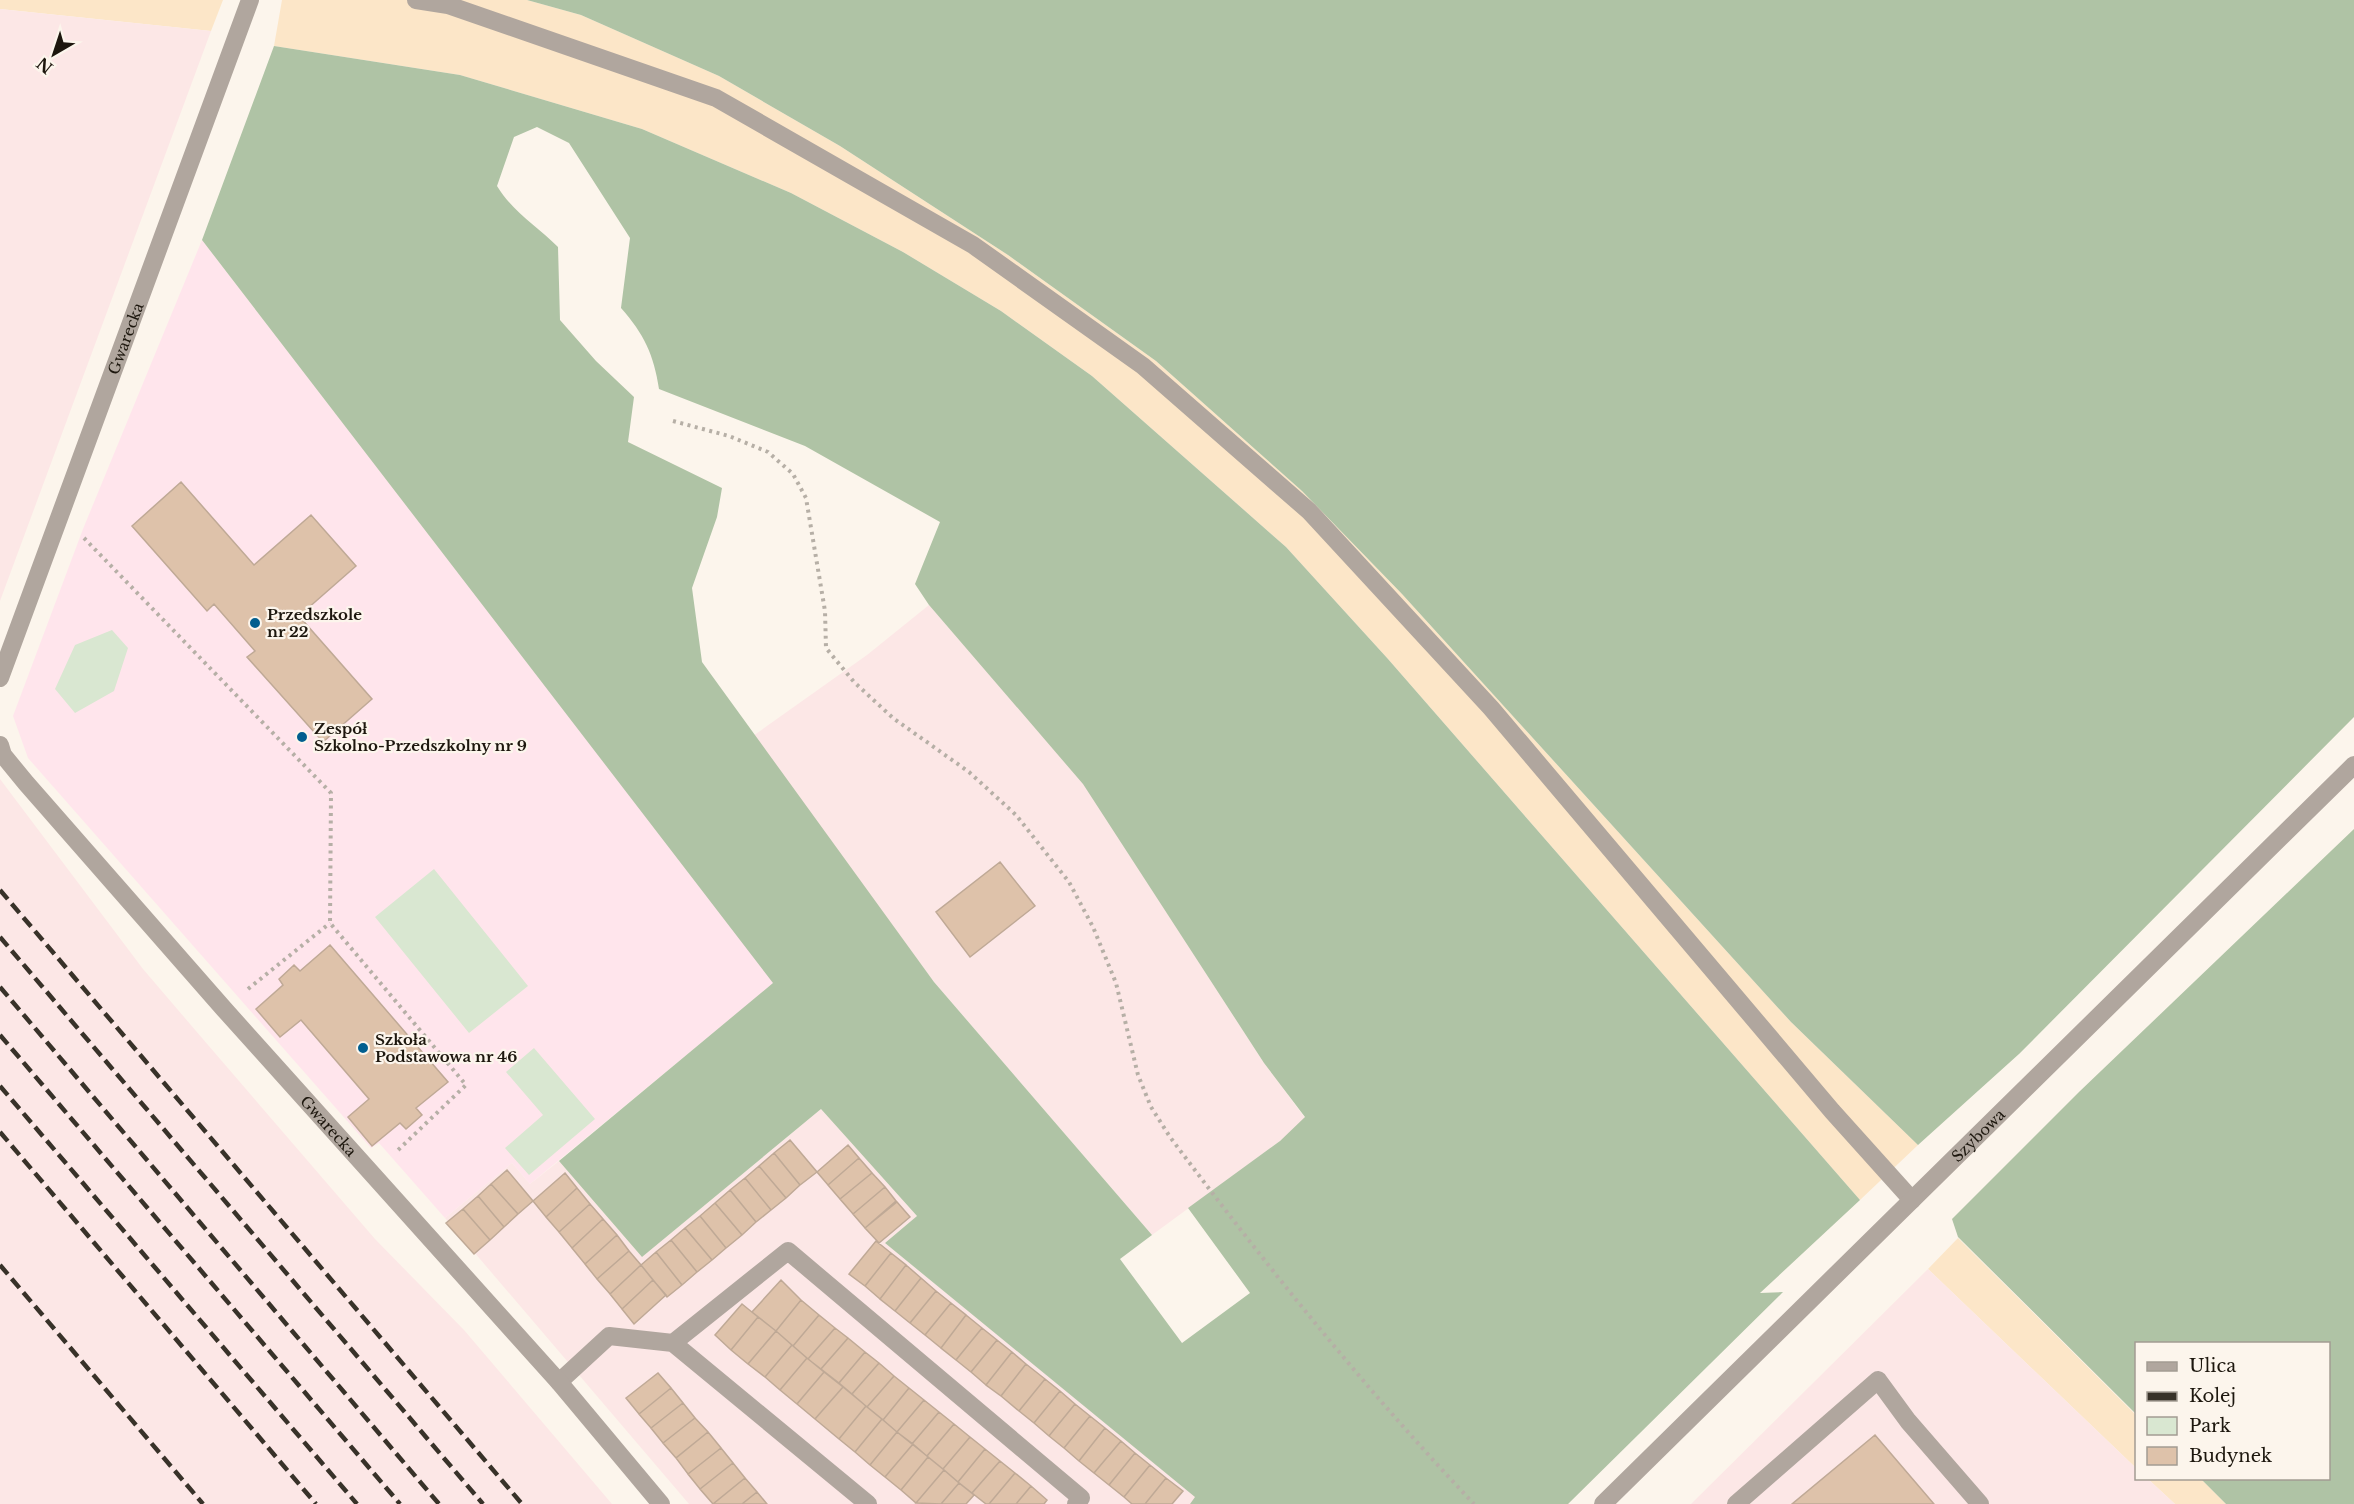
<svg xmlns="http://www.w3.org/2000/svg" width="2354" height="1504" font-family="'Libre Baskerville',serif">
	<style>
		.built { fill: #fce6c8 }
		.industrial { fill: #fce7e6 }
		.education { fill: #ffe5ec }
		.green { fill: #d9e7d1 }
		.forest { fill: #afc3a5; fill-rule: evenodd }
		.building { fill: #dec2aa; stroke: #bfa996; stroke-width: 1.5 }
		.lines { fill: none; stroke-linecap: round; stroke-linejoin: round }
		.path { stroke: #b6afa6; stroke-width: 4; stroke-dasharray: 3 4.5; stroke-linecap: butt }
		.service { stroke: #b0a69e; stroke-width: 18 }
		.minor { stroke: #b0a69e; stroke-width: 18 }
		.rail { stroke: #383229; stroke-width: 4.5; stroke-dasharray: 12 6; stroke-linecap: butt }
		.poi-dot { fill: #015e8f; stroke: #fcf5ec; stroke-width: 2 }
		.labels { text-anchor: middle; dominant-baseline: central; stroke-width: 4.5; stroke-linejoin: round; paint-order: stroke }
		.street-label { font-size: 15px; fill: #1d170e; stroke: #fcf5ec }
		.poi-label { font-size: 15px; font-weight: bold; fill: #1d170e; stroke: #fcf5ec; text-anchor: start }
	</style>
	<rect width="100%" height="100%" fill="#fcf5ec"/>
	<path class="built" d="M0,0H223L211,31L0,9Z
		M282,0H527L581,15L719,76L840,146L1008,255L1156,361L1302,491L1402,594L1791,1022L1918,1145L1860,1200L1388,659L1286,547L1092,376L1001,311L903,252L791,193L642,129L460,75L274,46Z
		M1958,1238L2136,1415V1468L1928,1269Z
		M2148,1479H2201L2226,1504H2175Z"/>
	<path class="industrial" d="M0,9L211,31L0,601Z
		M929,605L1083,783L1264,1063L1305,1118L1280,1141L1152,1235L934,982L753,736L867,655Z
		M0,779L143,969L196,1031L375,1239L464,1330L612,1504H0Z
		M821,1109L917,1216L885,1243L1196,1497L1190,1504H689L445,1218L512,1163L530,1184L559,1161L642,1257Z
		M1928,1269L2136,1468V1478L2148,1479L2175,1504H1691Z"/>
	<path class="education" d="M202,240L774,983L530,1184L512,1163L445,1218L379,1143L371,1148L28,758L13,716L83,529Z"/>
	<path class="green" d="M112,630L128,648L114,691L75,713L55,689L75,645Z
		M434,869L528,986L469,1033L375,917Z
		M534,1048L595,1119L529,1175L505,1148L543,1115L506,1072Z"/>
	<path class="forest" d="M527,0H2354V717L2019,1054L1918,1145L1791,1022L1402,594L1302,491L1156,361L1008,255L840,146L719,76L581,15Z
		M274,46L460,75L642,129L791,193L903,252L1001,311L1092,376L1286,547L1388,659L1860,1200L1760,1293L1783,1292L1568,1504H1190L1195,1497L885,1243L917,1216L821,1109L642,1257L559,1161L773,983L202,240ZM537,127L569,143L630,238L621,308C644,334 654,355 659,389L805,446L940,522L915,584L929,605L1083,784L1264,1063L1305,1117L1280,1141L1188,1208L1250,1293L1182,1343L1120,1259L1152,1235L934,982L702,662L692,588L717,517L722,488L628,442L634,397L596,361L560,320L558,247C538,227 512,211 497,186L514,137Z
		M2354,829V1504H2226L2201,1479L2328,1478V1344H2136V1414L1958,1237L1952,1219L2079,1092Z"/>
	<path class="building" d="M181,482L254,565L311,515L356,566L299,616L372,699L323,742L247,657L255,651L214,604L207,611L132,526Z
		M1000,862L1035,906L970,957L936,912Z
		M330,945L448,1082L416,1108L422,1115L406,1129L400,1123L372,1146L348,1117L369,1099L301,1020L280,1037L256,1009L283,985L279,979L294,965L300,971Z
		M790,1140L817,1172L800,1185L774,1153Z
		M848,1145L859,1158L828,1185L817,1172Z
		M774,1153L800,1185L786,1198L759,1166Z
		M859,1158L872,1173L840,1199L828,1185Z
		M759,1166L786,1198L771,1210L745,1178Z
		M507,1170L533,1201L518,1214L491,1184Z
		M565,1173L577,1188L546,1217L533,1201Z
		M872,1173L885,1187L853,1214L840,1199Z
		M745,1178L771,1210L756,1222L730,1190Z
		M491,1184L518,1214L504,1227L478,1196Z
		M885,1187L896,1201L865,1228L853,1214Z
		M577,1188L590,1204L559,1232L546,1217Z
		M730,1190L756,1222L742,1235L715,1203Z
		M478,1196L504,1227L490,1240L463,1209Z
		M897,1202L910,1217L879,1243L865,1228Z
		M715,1203L742,1235L726,1248L700,1216Z
		M590,1204L603,1219L572,1248L559,1232Z
		M463,1209L490,1240L474,1254L446,1223Z
		M700,1216L726,1248L712,1260L685,1228Z
		M603,1219L617,1235L585,1264L572,1248Z
		M685,1228L712,1260L697,1272L671,1240Z
		M617,1235L629,1251L597,1279L585,1264Z
		M671,1240L697,1272L682,1285L656,1252Z
		M876,1241L891,1253L865,1286L849,1274Z
		M629,1251L641,1265L610,1294L597,1279Z
		M656,1252L682,1285L667,1297L641,1265Z
		M891,1253L906,1265L880,1299L865,1286Z
		M641,1265L653,1280L622,1309L610,1294Z
		M906,1265L921,1278L895,1311L880,1299Z
		M921,1278L936,1291L910,1323L895,1311Z
		M653,1280L666,1295L634,1324L622,1309Z
		M781,1280L801,1300L776,1331L752,1312Z
		M936,1291L951,1303L925,1335L910,1323Z
		M801,1300L819,1315L793,1346L776,1331Z
		M951,1303L966,1315L941,1348L925,1335Z
		M742,1304L758,1317L731,1350L715,1335Z
		M819,1315L835,1328L808,1359L793,1346Z
		M966,1315L982,1328L956,1360L941,1348Z
		M758,1317L776,1331L748,1364L731,1350Z
		M835,1328L848,1338L821,1369L808,1359Z
		M982,1328L997,1340L971,1372L956,1360Z
		M776,1331L792,1345L765,1377L748,1364Z
		M848,1338L865,1352L839,1383L821,1369Z
		M997,1340L1012,1352L986,1385L971,1372Z
		M792,1345L807,1358L780,1390L765,1377Z
		M865,1352L879,1363L852,1394L839,1383Z
		M1012,1352L1026,1364L1001,1396L986,1385Z
		M807,1358L824,1372L797,1404L780,1390Z
		M879,1363L894,1376L867,1407L852,1394Z
		M1026,1364L1045,1379L1019,1411L1001,1396Z
		M824,1372L843,1387L815,1419L797,1404Z
		M658,1373L671,1388L639,1414L626,1398Z
		M894,1376L909,1388L883,1420L867,1407Z
		M1045,1379L1060,1391L1034,1423L1019,1411Z
		M843,1387L866,1406L839,1439L815,1419Z
		M671,1388L683,1403L651,1428L639,1414Z
		M909,1388L924,1400L897,1432L883,1420Z
		M1060,1391L1075,1404L1049,1436L1034,1423Z
		M924,1400L939,1412L912,1444L897,1432Z
		M683,1403L695,1418L663,1443L651,1428Z
		M1075,1404L1090,1416L1064,1448L1049,1436Z
		M866,1406L882,1419L855,1452L839,1439Z
		M939,1412L954,1424L927,1456L912,1444Z
		M1090,1416L1105,1428L1079,1461L1064,1448Z
		M695,1418L708,1432L676,1458L663,1443Z
		M882,1419L897,1432L870,1465L855,1452Z
		M954,1424L970,1437L943,1469L927,1456Z
		M1105,1428L1121,1441L1094,1473L1079,1461Z
		M708,1432L721,1448L688,1474L676,1458Z
		M897,1432L913,1444L885,1477L870,1465Z
		M1875,1435L1934,1504H1792Z
		M970,1437L985,1449L958,1482L943,1469Z
		M1121,1441L1135,1453L1109,1485L1094,1473Z
		M913,1444L928,1457L901,1490L885,1477Z
		M721,1448L733,1463L700,1489L688,1474Z
		M985,1449L1000,1461L972,1493L958,1482Z
		M1135,1453L1150,1465L1124,1497L1109,1485Z
		M928,1457L944,1470L916,1503L901,1490Z
		M1000,1461L1015,1473L989,1504H986L972,1493Z
		M733,1463L745,1478L713,1504L700,1489Z
		M1150,1465L1166,1478L1145,1504H1132L1124,1497Z
		M944,1470L959,1483L941,1504L916,1503Z
		M1015,1473L1031,1486L1016,1504H989Z
		M745,1478L757,1492L742,1504H713Z
		M1166,1478L1183,1491L1172,1504H1145Z
		M959,1483L974,1495L966,1504H941Z
		M1031,1486L1047,1500L1044,1504H1016Z
		M757,1492L767,1504H742Z"/>
	<g class="lines">
		<path class="path" d="M673,421L729,436L768,452L793,474L806,498L825,611L826,648L854,682L893,718L969,772L1016,815L1069,882L1093,927L1116,983L1138,1075L1151,1107L1170,1137C1265,1264 1365,1389 1474,1504
			M84,538L331,793L330,923L466,1085L395,1153
			M248,989L330,923"/>
		<path class="service" d="M673,1343L788,1251L1081,1498L1076,1504
			M559,1382L609,1336L673,1343L868,1504
			M1736,1504L1878,1380L1908,1421L1980,1504"/>
		<g class="minor">
			<path d="M416,0L448,5L716,98L973,245L1143,366L1309,511L1491,708L1832,1111L1912,1200"/>
			<path id="s1" d="M0,678L250,0"/>
			<path id="s2" d="M0,745L3,755L26,783L224,1009L559,1382L661,1504"/>
			<path id="s3" d="M1603,1504L2354,765"/>
		</g>
		<path class="rail" d="M0,890L522,1504
			M0,937L483,1504
			M0,987L439,1504
			M0,1035L400,1504
			M0,1086L357,1504
			M0,1132L316,1504
			M0,1265L203,1504"/>
	</g>
	<g class="poi-dot">
		<circle cx="255" cy="623" r="6"/>
		<circle cx="302" cy="737" r="6"/>
		<circle cx="363" cy="1048" r="6"/>
	</g>
	<g class="labels">
		<g class="street-label">
			<text stroke="none"><textPath href="#s1" startOffset="362">Gwarecka</textPath></text>
			<text stroke="none"><textPath href="#s2" startOffset="504">Gwarecka</textPath></text>
			<text stroke="none"><textPath href="#s3" startOffset="526">Szybowa</textPath></text>
		</g>
		<g class="poi-label">
			<text x="267" y="614">Przedszkole<tspan x="267" dy="17">nr 22</tspan></text>
			<text x="314" y="728">Zespół<tspan x="314" dy="17">Szkolno-Przedszkolny nr 9</tspan></text>
			<text x="375" y="1039">Szkoła<tspan x="375" dy="17">Podstawowa nr 46</tspan></text>
		</g>
	</g>
	<rect x="2135" y="1342" width="195" height="138" fill="#fcf5ec" stroke="#a39c93" stroke-width="1.5"/>
	<rect x="2147" y="1362" width="30" height="9" fill="#b0a69e" stroke="#a39c93" stroke-width="1.5"/>
	<text x="2189" y="1372" font-size="18" fill="#1d170e">Ulica</text>
	<rect x="2147" y="1392" width="30" height="9" fill="#383229" stroke="#a39c93" stroke-width="1.5"/>
	<text x="2189" y="1402" font-size="18" fill="#1d170e">Kolej</text>
	<rect x="2147" y="1417" width="30" height="18" fill="#d9e7d1" stroke="#a39c93" stroke-width="1.5"/>
	<text x="2189" y="1432" font-size="18" fill="#1d170e">Park</text>
	<rect x="2147" y="1447" width="30" height="18" fill="#dec2aa" stroke="#a39c93" stroke-width="1.5"/>
	<text x="2189" y="1462" font-size="18" fill="#1d170e">Budynek</text>
	<g transform="translate(54 54) rotate(219)" stroke="#fcf5ec" stroke-width="4.5" paint-order="stroke">
	<path d="M0-4.5L10 22L0 15L-10 22Z" fill="#1d170e"/>
	<text y="-9" font-size="16" font-weight="bold" text-anchor="middle" fill="#1d170e">N</text>
	</g>
</svg>
